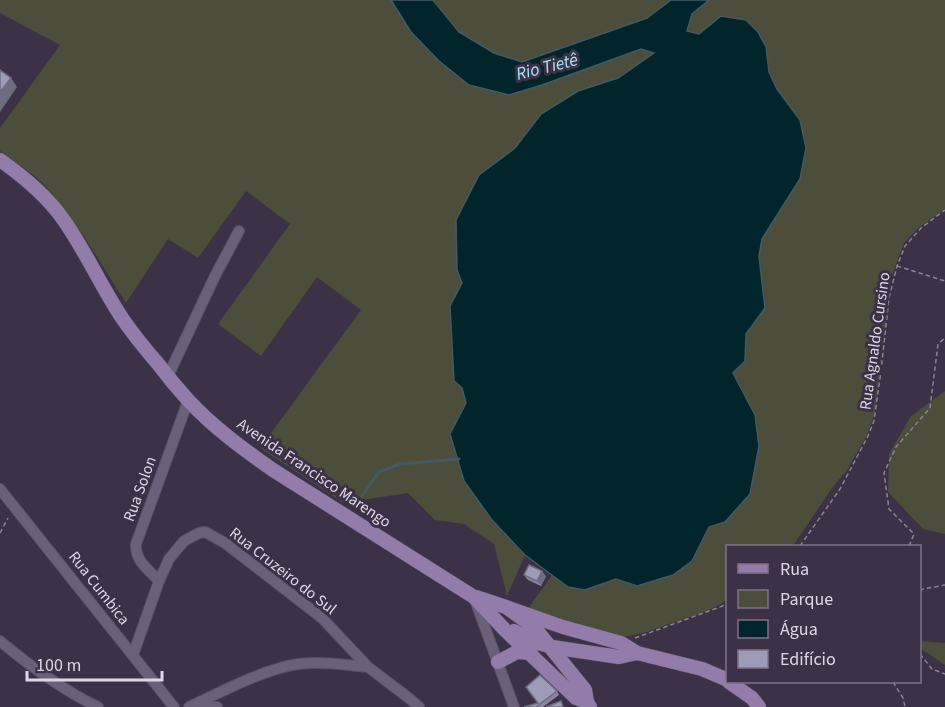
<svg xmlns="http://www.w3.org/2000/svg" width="945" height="707" font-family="'Source Sans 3',sans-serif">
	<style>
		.green { fill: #4c4d3a }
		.water { fill: #01252b; stroke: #435a63; stroke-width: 1.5 }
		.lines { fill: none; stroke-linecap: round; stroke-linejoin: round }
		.stream { stroke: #435a63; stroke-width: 3 }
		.minor-casing { stroke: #574e61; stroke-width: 12 }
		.major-casing { stroke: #574e61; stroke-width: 15 }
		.path { stroke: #8c8395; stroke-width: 1.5; stroke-dasharray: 4.5 3; stroke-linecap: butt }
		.minor { stroke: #6c6078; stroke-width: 10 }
		.major { stroke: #937caa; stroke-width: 14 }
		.wall { fill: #88859d }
		.shaded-wall { fill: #6f6c80 }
		.building { fill: #9e9bb7; stroke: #6f6c80; stroke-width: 1.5 }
		.labels { text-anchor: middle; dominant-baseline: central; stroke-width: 6; stroke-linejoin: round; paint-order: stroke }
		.street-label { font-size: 16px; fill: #ded7e5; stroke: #3c3147 }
		.water-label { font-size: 18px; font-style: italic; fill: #a2e7f3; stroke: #3c3147 }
	</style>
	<rect width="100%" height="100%" fill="#3c3147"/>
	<path class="green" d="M0,0H391L411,32L509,95L542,85L641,49L655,53L618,78L578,91L541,114L515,148L479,175L457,270L462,283L450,306L454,380L462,388L466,403L450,434L464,481L492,520L525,555L507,596L494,544L464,524L435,520L408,493L343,503L260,448L361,310L317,277L261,356L218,324L290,224L246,191L198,258L168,239L126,303C101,265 75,217 44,185C31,172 15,162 0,151V128L60,45L0,13Z
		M433,0H671L647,18L522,62L494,53L459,32Z
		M709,0H945V209L917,229L904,243L896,264L891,279L874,417L867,435L847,470L832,488L793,546H728L727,600C711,611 693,616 675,622C658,628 639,636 620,637L527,610L552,575L568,587L585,590L616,579L637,586L692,561L709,527L725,522L759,446L755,416L733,373L745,361L746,334L765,308L759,256L762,239L800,179V120L777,89L769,72L766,47L686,31L692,14Z
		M945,391V534L923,529L888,492L889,454L911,416Z
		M920,641L945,643V665L920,648Z"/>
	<path class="water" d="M391,0H433L459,32L494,53L522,62L647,18L671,0H709L692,14L687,31L699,34L721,16L746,20L758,32L766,47L769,72L777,89L800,120L806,148L800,179L762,239L759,256L765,308L746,334L745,361L733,373L755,415L759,446L750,494L725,522L709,527L692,561L673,575L637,586L616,579L585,590L568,587L525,555L492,520L464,481L450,434L466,403L462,388L454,381L450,306L462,283L457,270L456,220L479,175L515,148L541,114L578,91L618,78L654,53L641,49L542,85L509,95L469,85L439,61L411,32Z"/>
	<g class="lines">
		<path class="stream" d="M355,506L379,472L400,464L459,459"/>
		<defs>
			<path id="minor" d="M168,376L215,276L239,231
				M0,489L174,707
				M159,581C148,569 135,561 136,544L188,401
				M475,600L514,707
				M0,641C30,666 63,690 98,707
				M133,655L159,581L169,559L184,541L199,533L205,532L225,543L322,618L368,667L410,699L419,707
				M193,705L217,707
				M189,707C221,692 264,669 298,664C321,661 345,665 368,667"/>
			<path id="major" d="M0,160C24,177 46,195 63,219C85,250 101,286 122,318C133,334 146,350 159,365C168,377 178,389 188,400C213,427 243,449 273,470L474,597L505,630L576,698L587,702
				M476,597L506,607L534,627L585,690L587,702L590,707
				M506,607L563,627L621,643L637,653L702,669L728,680
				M514,631L535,642L552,647L619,657L637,653
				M498,662L517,652L531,653
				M729,682L752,698L759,707"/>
		</defs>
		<use href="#minor" class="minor-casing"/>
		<use href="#major" class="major-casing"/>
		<path class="path" d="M897,266L945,281
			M0,533L8,518
			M800,546L840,489L868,436L874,421L881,371L889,298L897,266L905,246L921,228L945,210
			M909,546L914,534L889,509L884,473L896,447L930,408L938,344L945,338
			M920,591L923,589L945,585
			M635,638L728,604
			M920,654L932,669L945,674
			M893,682L903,698L905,707"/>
		<use href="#minor" class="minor"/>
		<use href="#major" class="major"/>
	</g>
	<path class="wall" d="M524,575L546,576L541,586L528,580Z
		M557,691L559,695L543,707H524L538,703Z"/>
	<path class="shaded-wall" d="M11,78L17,87L0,112V92Z
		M542,571L546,576L541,586L537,581Z"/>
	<path class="building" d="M0,70L11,78L0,92Z
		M529,565L542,571L537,581L524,575Z
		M540,675L557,691L536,707H524L538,703L526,687Z
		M561,701L563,707H546Z"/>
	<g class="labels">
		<g class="street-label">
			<text transform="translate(875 341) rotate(-82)">Rua Agnaldo Cursino</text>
			<text transform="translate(314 473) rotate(34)">Avenida Francisco Marengo</text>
			<text transform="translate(140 489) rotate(-70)">Rua Solon</text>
			<text transform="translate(283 571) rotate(38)">Rua Cruzeiro do Sul</text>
			<text transform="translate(99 588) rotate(52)">Rua Cumbica</text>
		</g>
		<g class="water-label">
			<text transform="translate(547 67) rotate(-14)">Rio Tietê</text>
		</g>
	</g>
	<rect x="726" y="545" width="195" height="138" fill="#3c3147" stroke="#7d7386" stroke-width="1.5"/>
	<rect x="738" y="564" width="30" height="9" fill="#937caa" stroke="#7d7386" stroke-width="1.5"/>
	<text x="780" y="575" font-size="18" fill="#ded7e5">Rua</text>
	<rect x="738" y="590" width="30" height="18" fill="#4c4d3a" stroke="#7d7386" stroke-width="1.5"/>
	<text x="780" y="605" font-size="18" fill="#ded7e5">Parque</text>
	<rect x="738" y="620" width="30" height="18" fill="#01252b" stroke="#7d7386" stroke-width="1.5"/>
	<text x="780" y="635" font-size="18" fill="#ded7e5">Água</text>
	<rect x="738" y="650" width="30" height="18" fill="#9e9bb7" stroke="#7d7386" stroke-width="1.5"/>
	<text x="780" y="665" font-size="18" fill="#ded7e5">Edifício</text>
	<path d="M27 671v9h135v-9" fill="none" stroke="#ded7e5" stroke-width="3"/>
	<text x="36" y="671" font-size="18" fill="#ded7e5" stroke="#3c3147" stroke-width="4.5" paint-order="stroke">100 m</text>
</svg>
